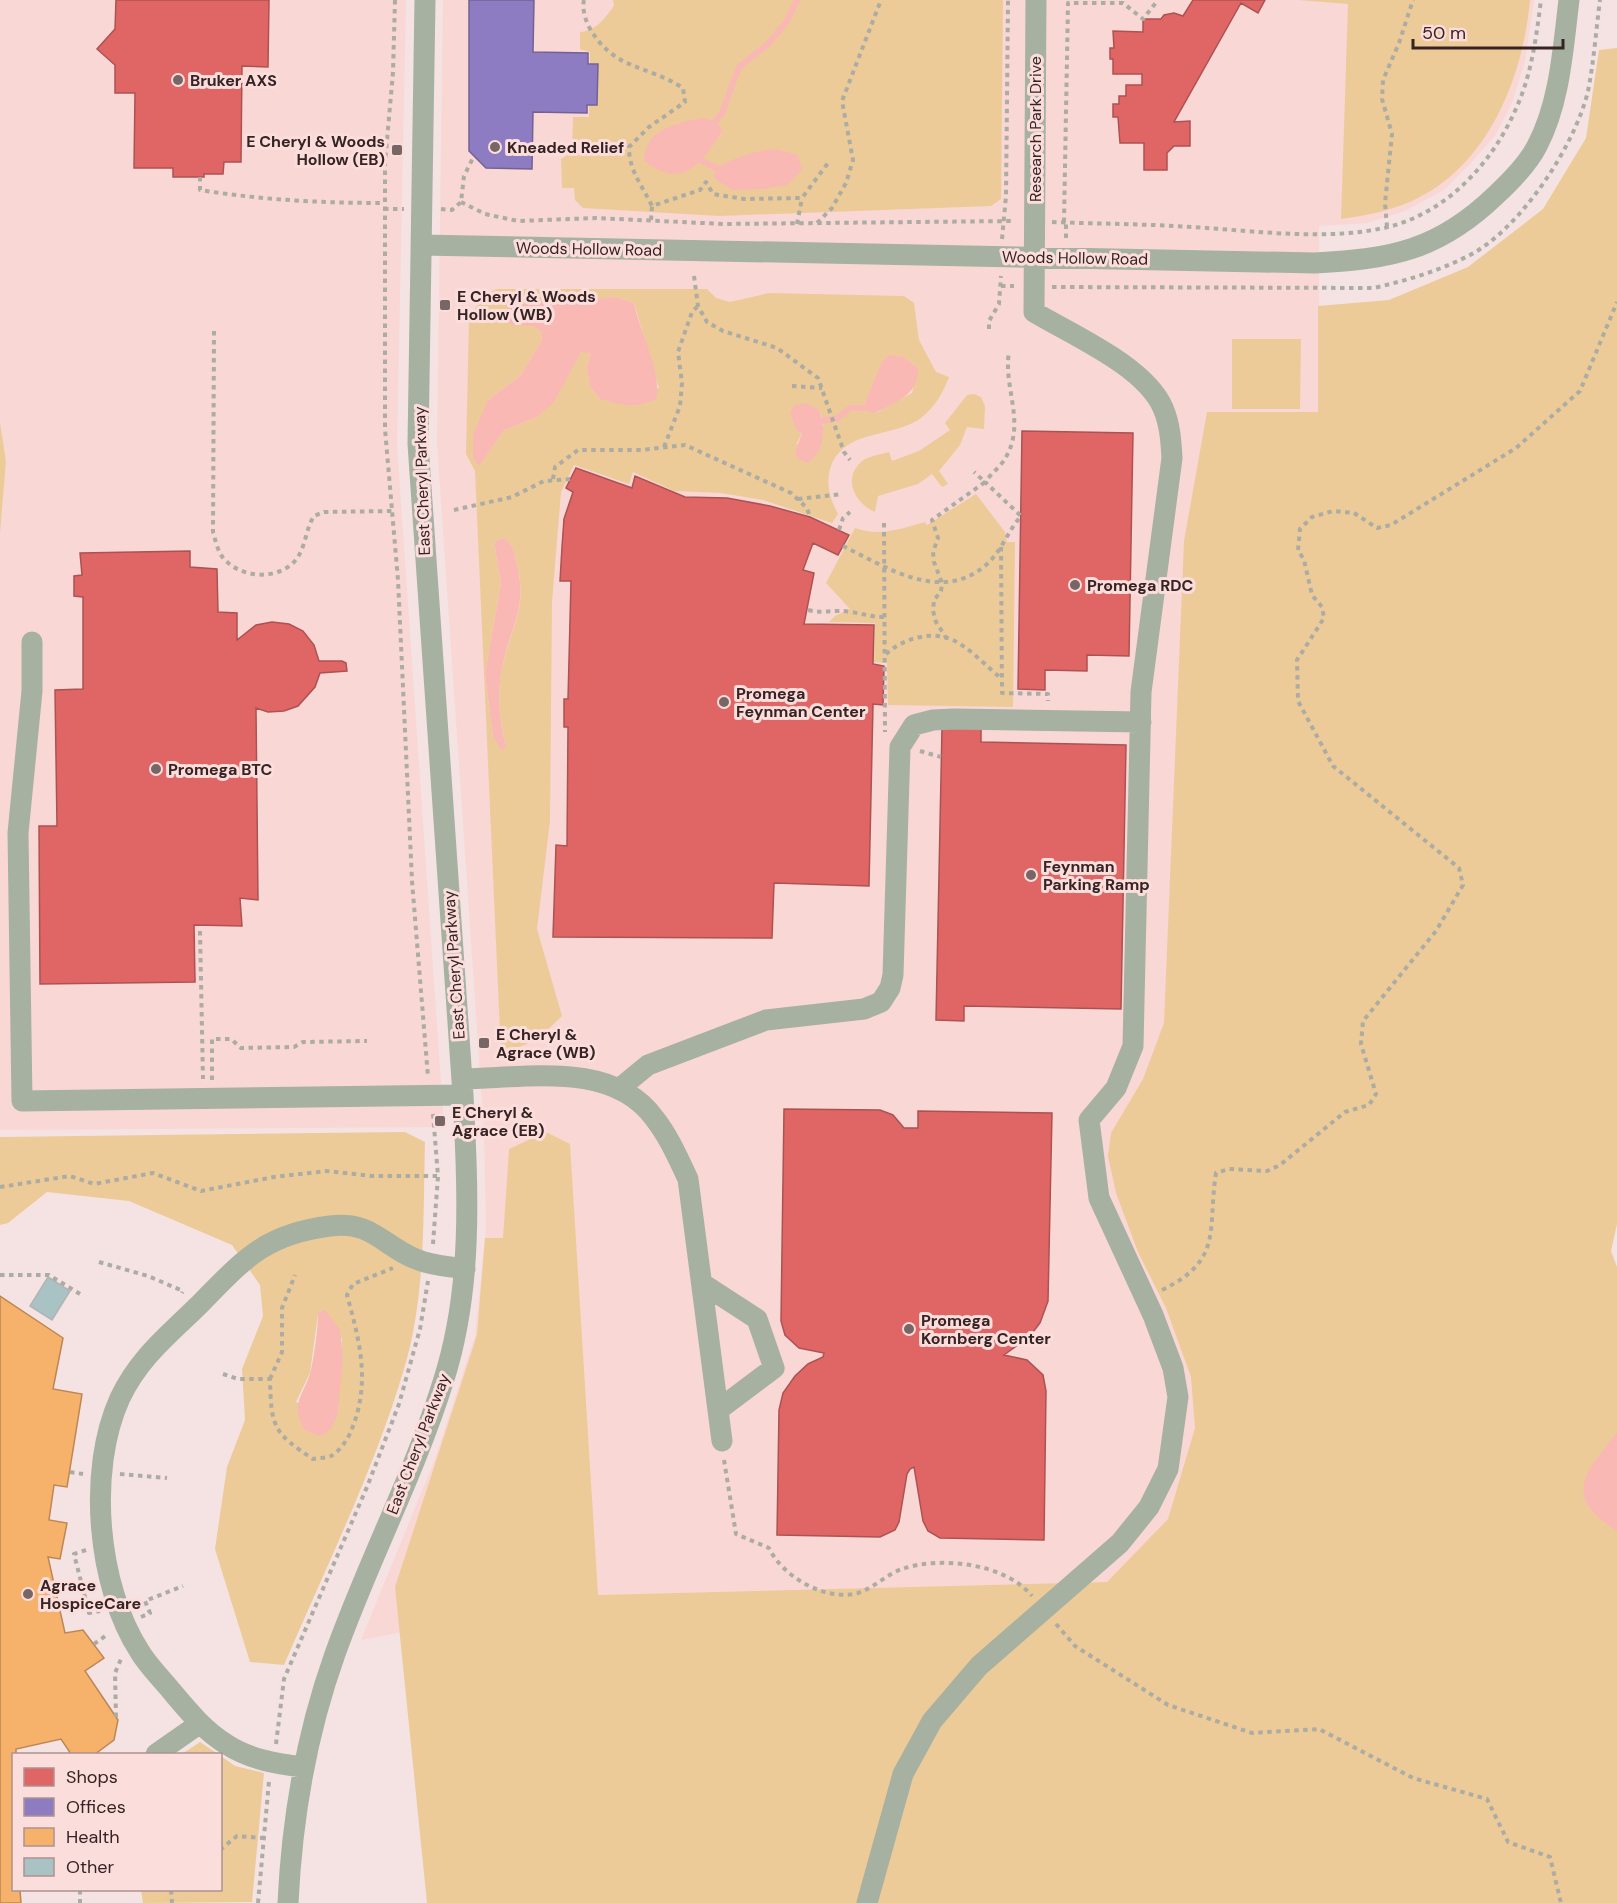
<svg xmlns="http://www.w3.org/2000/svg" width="1617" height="1903" font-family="'DM Sans',sans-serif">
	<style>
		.built { fill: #f9d7d5 }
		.green { fill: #eccb99; fill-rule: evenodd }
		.water { fill: #f9b8b4 }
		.shops { fill: #e06666; stroke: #ad5252; stroke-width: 1.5 }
		.offices { fill: #8e7cc3; stroke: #746193; stroke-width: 1.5 }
		.health { fill: #f6b26b; stroke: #bc8755; stroke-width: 1.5 }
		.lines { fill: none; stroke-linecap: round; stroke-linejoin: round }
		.stream { stroke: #f9b8b4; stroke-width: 6 }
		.building { fill: #a9c2c4; stroke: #b1b4b4; stroke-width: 1.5 }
		.path { stroke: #acaca3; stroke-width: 4; stroke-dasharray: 4.5 4.5; stroke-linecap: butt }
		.minor { stroke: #a6b1a1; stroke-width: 21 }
		.poi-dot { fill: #786666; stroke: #fbdddb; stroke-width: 2 }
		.labels { text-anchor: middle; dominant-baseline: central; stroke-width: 6; stroke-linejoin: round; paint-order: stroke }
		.poi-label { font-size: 16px; font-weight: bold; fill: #362323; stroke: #fbdddb; text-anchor: start }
		.street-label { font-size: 16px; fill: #362323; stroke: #fbdddb }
	</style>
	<rect width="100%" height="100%" fill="#f4e3e2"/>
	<path class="built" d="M0,0H406L397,445L444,1127L0,1130V534L6,461L0,422Z
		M443,0H1534L1525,61L1512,103L1495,136L1468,166L1444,190L1405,211L1367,223L1319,226L1321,1235L1617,1267V1569L598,1595L361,1640L435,1459L475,1336L486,1230L484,1131L437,443Z"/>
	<path class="green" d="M613,0H1003L1001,199L991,206L719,216L583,208L575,200L574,188H562L561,159L572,152L573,117H589L590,52L580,49V32C596,31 605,18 614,6ZM675,123L723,131L718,138Z
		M1298,0H1530C1523,78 1488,167 1412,201C1389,211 1365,216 1341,219L1348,4Z
		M1617,48V1224L1611,1251L1617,1267V1903H427L395,1587L477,1335L485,1238H503L509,1149L546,1132L570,1144L598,1595L1107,1582L1168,1519L1195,1428L1191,1377L1166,1308L1138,1252L1116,1193L1108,1156L1111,1133L1143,1079L1164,1023L1184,541L1207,412H1318V306L1389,300L1468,267L1543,209L1586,138L1599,50Z
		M497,289H707L716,298L730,302L769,293L904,296L914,303L919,340L936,372L949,377C943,393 935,407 921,418C893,438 845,429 831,466C825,483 830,499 838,514L832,523L763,500L721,493L674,491L633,472L629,484L574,465L561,492L552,602L550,821L537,929L562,1016L538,1039L501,1055L475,471L466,454L469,318L484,295ZM616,297L634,303L659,388L600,399L590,386L587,369L590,352H581L537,417L504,430L479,465L488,400L521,375L542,340L541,331L508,308ZM889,356L904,357L918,368L912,393L876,413L865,402ZM819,410L824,424L796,445L802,433L797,431L793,417ZM504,538C513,545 514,551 516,561C529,609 511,625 502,668C497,693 499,721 506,746L493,737L485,674L501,583L494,542Z
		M1232,339H1301L1300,409H1232Z
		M974,394L981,397L985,406L984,429L967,427L960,445L939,471L948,484L942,487L932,474L918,484L878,496L875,512C858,505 843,483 858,465C865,456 879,455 889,452L892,461L919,451L950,430L945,423L967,395Z
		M0,422L6,461L0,534Z
		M976,494L1005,532L1007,542H1015L1013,707L888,705L887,663L874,662L875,623L829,622L835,616L850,609L826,583L855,528C880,537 900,529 925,522L927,525Z
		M405,1132L425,1142C423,1217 426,1296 404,1369C375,1468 325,1569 284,1665L250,1662L215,1549L227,1467L245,1420L242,1369L263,1316L260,1285L232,1245L129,1201L47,1192L8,1223L0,1225V1137ZM318,1314L342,1339L338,1413L296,1402L310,1373Z
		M200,1742L218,1754H182Z
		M221,1756L235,1766L264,1773L252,1902L143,1903L141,1890H220Z"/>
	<path class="water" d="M703,118L716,121L723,131C701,162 685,191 644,161C645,128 677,123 703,118Z
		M776,149L798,155L802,170L787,185L763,189L732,190L714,178L716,168C736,157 753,151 776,149Z
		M616,297L634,303C639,331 663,374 656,399C636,409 620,405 600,399L590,386L587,369L590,353L581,352L554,402L537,417L504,430L479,466L473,458V434L488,400L521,375L542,340L541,331L533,326L512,325L502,315L508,307L520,305Z
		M889,355L904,357L918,368C919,395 896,402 875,413L869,412L865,402L882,362Z
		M806,403L819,410C826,431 825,447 809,463L798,459L795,453L802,433L797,431L790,413L795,405Z
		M504,538C513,544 514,551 516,561C529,609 510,625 502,668C497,693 499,721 506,746L502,751L493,737L485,674L501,583L494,542Z
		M325,1310L340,1330L343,1356L338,1413L331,1429L320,1436L304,1430C291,1402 301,1400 310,1374C314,1359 318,1328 318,1313Z
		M1617,1432V1531C1560,1496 1586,1473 1617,1432Z"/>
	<path class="shops" d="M116,0H269L268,67L242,66L241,162H224L223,174H204V177H173V168H134L135,93H115V65L97,49L115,29Z
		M1193,0H1265L1258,13L1241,3L1174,122L1190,121V146H1174L1167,153V170H1144V143H1120L1118,117H1113V104H1119V96H1126V85H1142V74H1113V59H1110V48H1114L1113,31L1143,32V19H1161L1164,15L1174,13L1183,16Z
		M1022,431L1133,433L1129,656L1087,655V671L1045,670V690L1018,689Z
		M576,468L632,488L635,476L685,497L727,498L770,506L810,517L849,535L838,555L813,543L803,570L814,573L804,624L874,625L873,664L884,666L883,705L873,704L869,886L774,883L772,938L553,937L556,845L567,846L568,727H564V699H568L571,581H560L562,547L564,519L573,492L566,488Z
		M190,551V567L217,569L218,612L237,613V640L256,625L272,622L289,624L303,631L314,645L319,661H342L346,663L347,671L320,673L315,687L298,706L284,711L268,712L256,708L258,900L240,898L242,926L194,925L195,982L40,984L39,826H57L55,690L83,689V597L74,596V576L82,575L80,553Z
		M942,728H981V742L1126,745L1121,1009L964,1006V1021L936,1020Z
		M784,1109L880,1110L893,1115L904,1128H918V1111L1052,1113L1048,1301L1040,1323L1030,1336L1004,1355L1027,1360L1043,1375L1046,1391L1044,1540L940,1538L928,1531L923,1521L914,1467L910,1469L907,1474L899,1522L895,1530L880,1537L777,1535L779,1410L783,1393L795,1376L808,1364L823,1357L824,1353L799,1348L785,1335L781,1321Z"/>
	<path class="offices" d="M469,0H534L533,52L588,53V64H598L597,105H587V113L533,112L532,169L486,168L469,151Z"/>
	<path class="health" d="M0,1296L63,1338L53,1389L82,1394L67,1487L54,1485L49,1520L67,1523L60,1559L48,1557L65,1633L83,1630L104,1658L85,1671L118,1720L114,1740L95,1754H71L61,1739L16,1749V1754H14V1890H20L21,1903H0Z"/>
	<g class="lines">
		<path class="stream" d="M716,121L722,113L739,67L768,44L787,21L797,0
			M702,161L716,168
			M822,421L838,418L850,408H866"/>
	</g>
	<path class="building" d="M48,1277L70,1291L52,1320L30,1306Z"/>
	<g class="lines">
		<path class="path" d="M395,0L393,72L385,163V429L398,580L412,881L428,1077
			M584,0C582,8 585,19 589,27C614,71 646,64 683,88L685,102L649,127L629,147C629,171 642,185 652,206L700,190L706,182L713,194L744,199L802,198L828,163
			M200,177V190C262,200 322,203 384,203
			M461,202L485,214L518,221L596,218L724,224L1014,221
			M384,209H404
			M441,209L452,210L461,202L464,176L474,156
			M651,220L652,206
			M1052,222C1104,224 1155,224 1207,228C1264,232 1327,240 1384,228C1451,213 1499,156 1522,94C1533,64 1537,31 1541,0
			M1064,222L1068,3H1123L1143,19L1158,0
			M817,223L832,208L846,183L853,160L842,101L881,0
			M797,224L802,198
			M1387,227L1385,203L1392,134L1382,99L1383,80L1399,43L1413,0
			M1066,238V222
			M1002,239L1006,196L1008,0
			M694,276L698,306L707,322L723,331L777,348L818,378L844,452L850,460
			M1001,286H1014
			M1052,287L1374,288C1408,280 1439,271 1470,255C1520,229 1575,146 1588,91C1594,61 1596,30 1600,0
			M989,329V321L999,304L1001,276
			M214,331L213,532C216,542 218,554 226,561C244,578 276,580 294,562C306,549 305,530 314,516L324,512L393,511
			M792,386L822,388
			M664,447L680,406L682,383L678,352L692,312L698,306
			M553,479L555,467L578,450H642L685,445L791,493L807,508L810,517
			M798,499L842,494
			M454,510L512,497L544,481L571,479
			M884,523L885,732
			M839,530L843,518L850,512
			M843,546C886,567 941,604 986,565C1001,552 1008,531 1021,516L985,482C991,474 1002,465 1006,457C1026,422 1003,388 1009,352
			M1001,547L1002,693L1048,694V701
			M808,610C825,614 835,609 851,612C864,614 872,617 885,617
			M947,639L936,622L933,611L934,600L941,591L942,583L934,562L933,552L938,538L932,520L985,482L974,472
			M886,654C902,639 931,630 953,640C970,648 987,667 1002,679
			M920,751L941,757
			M200,931L203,1079
			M212,1080V1039H231L241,1048L294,1047L303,1042L367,1041
			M433,1114L438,1176L433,1244
			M0,1187L70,1176L94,1184L153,1173L201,1191L274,1177L326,1171L372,1176H438
			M99,1262L148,1276L183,1291L182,1293
			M0,1275H49L80,1294
			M1162,1290C1224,1260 1207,1230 1216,1173L1229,1169L1267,1171L1280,1165L1345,1112L1369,1105L1376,1094L1361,1044L1363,1021L1436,931L1463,885L1459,868L1333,766L1298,701L1297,660L1324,618L1322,607L1312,595L1304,560L1298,550L1300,529L1312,517L1333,511L1354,513L1377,528L1391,525L1516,448L1580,391L1617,302
			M223,1374L238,1379H270C271,1426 273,1433 313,1459C318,1458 327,1458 331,1456C340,1451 348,1439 351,1431C371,1384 360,1342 347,1295L353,1284L393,1268
			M270,1379L282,1352V1308L295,1275
			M724,1460L736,1534L769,1548C782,1576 825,1602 858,1593C874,1588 887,1574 902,1569C940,1556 1005,1563 1032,1596
			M70,1472L83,1474
			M120,1474L167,1478
			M86,1550L74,1554L89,1613L100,1611
			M141,1617L150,1613L145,1601L183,1586
			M1056,1624L1075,1646L1168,1705L1252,1733L1319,1729L1413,1778L1487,1799L1508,1842L1550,1857L1561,1903
			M94,1644L108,1634
			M116,1717L115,1673L121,1659
			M276,1744L284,1679L367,1487L399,1404L420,1329L428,1281
			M220,1850L237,1836L263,1838
			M80,1890V1903
			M171,1890L172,1903
			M258,1903L269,1781"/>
		<path class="minor" d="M421,245L1315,263C1392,259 1439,250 1496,195C1511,181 1528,164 1537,146C1560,103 1563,48 1569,0
			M32,642V691L18,833L22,1101L463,1095
			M462,1079C525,1078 613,1060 655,1119C669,1137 678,1158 688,1179L722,1441
			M620,1088L648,1065L766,1020L864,1009L881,1002L890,988L893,975L900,747L914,725L933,720L954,719L1141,722
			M703,1284L757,1319L774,1368L718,1410
			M156,1754L199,1724
			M303,1767C276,1764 249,1759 226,1744C205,1731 190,1713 174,1694C163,1680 149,1667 140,1652C97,1586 87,1470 120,1398C140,1356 170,1334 202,1302C245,1258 266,1234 330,1226C372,1220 384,1247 416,1259C431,1266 449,1266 465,1269
			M288,1903C292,1818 306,1735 335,1654C368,1561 415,1473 444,1379C473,1287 468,1191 463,1095L418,444L425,0
			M867,1903L903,1774L932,1721L979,1666L1120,1543L1149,1507L1168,1469L1178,1397L1173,1368L1153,1315L1099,1198L1089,1120L1116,1088L1133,1046L1141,692L1172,458C1171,441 1170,424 1163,408C1145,366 1072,335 1034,312L1036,0"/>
	</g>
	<g class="poi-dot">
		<circle cx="178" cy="80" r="6"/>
		<circle cx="495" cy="147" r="6"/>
		<rect x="391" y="144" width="12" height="12" rx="3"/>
		<rect x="439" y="299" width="12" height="12" rx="3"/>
		<circle cx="1075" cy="585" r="6"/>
		<circle cx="724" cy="702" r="6"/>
		<circle cx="156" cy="769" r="6"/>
		<circle cx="1031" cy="875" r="6"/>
		<rect x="478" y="1037" width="12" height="12" rx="3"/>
		<rect x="434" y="1115" width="12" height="12" rx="3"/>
		<circle cx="909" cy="1329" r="6"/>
		<circle cx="28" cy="1594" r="6"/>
	</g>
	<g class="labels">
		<g class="poi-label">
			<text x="190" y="80">Bruker AXS</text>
			<text x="385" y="141" text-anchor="end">E Cheryl &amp; Woods<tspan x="385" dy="18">Hollow (EB)</tspan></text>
			<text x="507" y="147">Kneaded Relief</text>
			<text x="457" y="296">E Cheryl &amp; Woods<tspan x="457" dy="18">Hollow (WB)</tspan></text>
			<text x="1087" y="585">Promega RDC</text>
			<text x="736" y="693">Promega<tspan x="736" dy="18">Feynman Center</tspan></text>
			<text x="168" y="769">Promega BTC</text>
			<text x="1043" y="866">Feynman<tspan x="1043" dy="18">Parking Ramp</tspan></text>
			<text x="496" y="1034">E Cheryl &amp;<tspan x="496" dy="18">Agrace (WB)</tspan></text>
			<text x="452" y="1112">E Cheryl &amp;<tspan x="452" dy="18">Agrace (EB)</tspan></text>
			<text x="921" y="1320">Promega<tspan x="921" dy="18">Kornberg Center</tspan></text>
			<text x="40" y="1585">Agrace<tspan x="40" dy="18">HospiceCare</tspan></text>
		</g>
		<g class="street-label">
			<text transform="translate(1035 129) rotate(-90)">Research Park Drive</text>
			<text transform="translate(589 249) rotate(1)">Woods Hollow Road</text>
			<text transform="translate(1075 258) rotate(1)">Woods Hollow Road</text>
			<text transform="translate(422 481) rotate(-92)">East Cheryl Parkway</text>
			<text transform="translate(454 965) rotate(-94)">East Cheryl Parkway</text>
			<text transform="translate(418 1444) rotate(-69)">East Cheryl Parkway</text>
		</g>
	</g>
	<rect x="12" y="1753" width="210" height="138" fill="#fbdddb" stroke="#ac9391" stroke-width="1.5"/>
	<rect x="24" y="1768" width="30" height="18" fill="#e06666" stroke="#ac9391" stroke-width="1.5"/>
	<text x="66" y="1783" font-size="18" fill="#362323">Shops</text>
	<rect x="24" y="1798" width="30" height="18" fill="#8e7cc3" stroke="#ac9391" stroke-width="1.5"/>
	<text x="66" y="1813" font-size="18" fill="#362323">Offices</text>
	<rect x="24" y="1828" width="30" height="18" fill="#f6b26b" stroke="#ac9391" stroke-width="1.5"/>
	<text x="66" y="1843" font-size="18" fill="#362323">Health</text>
	<rect x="24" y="1858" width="30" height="18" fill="#a9c2c4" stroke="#ac9391" stroke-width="1.5"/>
	<text x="66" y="1873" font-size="18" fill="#362323">Other</text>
	<path d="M1413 39v9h150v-9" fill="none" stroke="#362323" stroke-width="3"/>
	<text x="1422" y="39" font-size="18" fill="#362323" stroke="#fbdddb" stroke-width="4.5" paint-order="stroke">50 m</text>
</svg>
